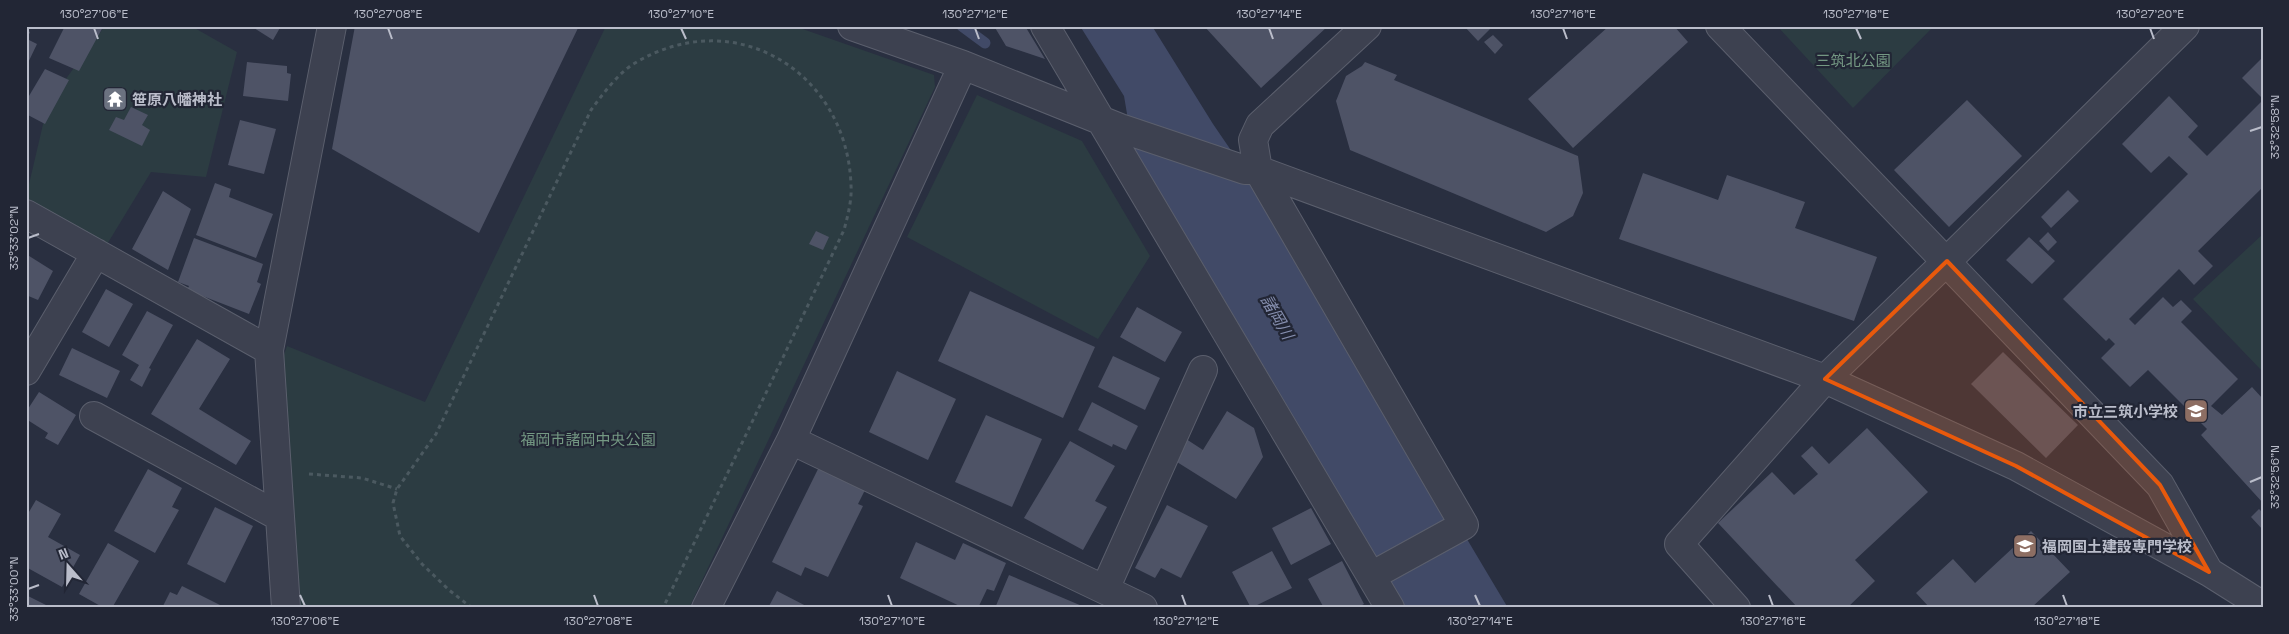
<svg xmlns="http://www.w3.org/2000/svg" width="2289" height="634" font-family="'Space Grotesk','Noto Sans JP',sans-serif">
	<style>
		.green { fill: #2c3c42 }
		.water { fill: #414a67 }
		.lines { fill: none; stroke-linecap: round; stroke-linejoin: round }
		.stream { stroke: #414a67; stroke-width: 11 }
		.building { fill: #4e5366 }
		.minor-casing { stroke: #5b5f6d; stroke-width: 30 }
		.path { stroke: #4b5960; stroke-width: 3; stroke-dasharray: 4 4; stroke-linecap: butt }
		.minor { stroke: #3d4150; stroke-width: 28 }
		.marked { fill: #e8590c; fill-opacity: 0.2; stroke: #e8590c; stroke-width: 4; stroke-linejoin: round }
		.ticks { fill: none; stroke: #babdca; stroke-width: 2 }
		.labels { text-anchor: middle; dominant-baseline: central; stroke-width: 4.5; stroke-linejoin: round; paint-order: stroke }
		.park-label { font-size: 15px; fill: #749883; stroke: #222635 }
		.poi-label { font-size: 15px; font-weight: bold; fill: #babdca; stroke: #222635; text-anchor: start }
		.water-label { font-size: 16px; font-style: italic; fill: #858eae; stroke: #222635 }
		.neatline { fill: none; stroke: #babdca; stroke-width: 2 }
		.ticks-label { font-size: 12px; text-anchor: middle; fill: #babdca }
	</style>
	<rect width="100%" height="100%" fill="#292f40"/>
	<path class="green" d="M105,26H191L237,52L206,177L151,172L106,246L26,197L48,103Z
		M606,26H794L934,75L935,87L689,608H298L280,366L287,346L425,402Z
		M1777,26H1934L1853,108Z
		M977,95L1082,141L1150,256L1098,339L907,237Z
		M2263,234V372L2193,299Z"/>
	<path class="water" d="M1080,26H1152L1213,124L1265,200L1508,608H1403L1135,161L1124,96Z"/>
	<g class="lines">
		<path class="stream" d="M962,26L985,43"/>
	</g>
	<path class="building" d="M65,26L103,27L79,71L49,58Z
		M251,26H281L273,40Z
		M355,26H579L479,233L332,149Z
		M994,26H1025L1045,59L1006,46Z
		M1204,26H1328L1261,88Z
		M1464,26H1493L1478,41Z
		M1609,26H1674L1688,42L1573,148L1528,99Z
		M26,30L30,32L27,39L37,44L26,67Z
		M1493,35L1503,45L1495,54L1484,42Z
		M2263,57V99L2242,78Z
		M247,62L287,66V73L291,74L288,101L243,96Z
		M1365,62L1397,75L1394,80L1578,156L1583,193L1573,216L1546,232L1350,150L1336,101L1346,76L1362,66Z
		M45,69L69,80L45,124L26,114V101Z
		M2169,96L2198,126L2188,137L2207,156L2263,100V187L2198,251L2213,266L2194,285L2179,269L2129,319L2135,325L2163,297L2173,307L2181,300L2192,311L2181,322L2238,379L2211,406L2222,415L2252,387L2263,399V503L2201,435L2207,429L2148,370L2130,387L2101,358L2115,344L2109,338L2106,341L2063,299L2188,174L2169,156L2151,173L2122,144Z
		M1967,100L2022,156L1949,227L1894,170Z
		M131,107L148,115L142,125L150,130L142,146L109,130L116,117L124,120Z
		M240,120L276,129L264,174L228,165Z
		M1643,173L1718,200L1727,175L1805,202L1795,228L1877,257L1854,321L1619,239Z
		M215,183L231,189L229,197L273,214L256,258L196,235Z
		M2068,190L2079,201L2051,228L2041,217Z
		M163,191L191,209L168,270L132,249Z
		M816,231L829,237L823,250L809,244Z
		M2048,232L2057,242L2048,251L2039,241Z
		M2029,237L2055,261L2032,284L2006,260Z
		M194,238L263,264L257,282L261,284L249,314L187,290L189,286L178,282Z
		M26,254L53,271L38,300L26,295Z
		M106,289L133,304L109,347L82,332Z
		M970,291L1095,347L1063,418L938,361Z
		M1137,307L1182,332L1165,362L1120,337Z
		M147,311L173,325L149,368L151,369L142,387L130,380L139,365L122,355Z
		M197,339L230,359L199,409L251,441L236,465L151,414Z
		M72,348L120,371L107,398L59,375Z
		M2003,352L2078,425L2046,458L1971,384Z
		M1113,356L1160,378L1145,410L1098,387Z
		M897,371L956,399L928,460L869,432Z
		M39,392L76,415L58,445L45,438L48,433L26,419V412Z
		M1092,402L1138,426L1126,450L1113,444L1112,447L1078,430Z
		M1227,411L1254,428L1263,457L1236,499L1169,457L1183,437L1203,450Z
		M986,415L1042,439L1012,507L955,482Z
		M1867,428L1928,492L1855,560L1875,581L1847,608H1798L1718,523L1772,472L1794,495L1818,474L1801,456L1812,446L1829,464Z
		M1070,441L1115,466L1095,501L1107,507L1083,550L1024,518Z
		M821,463L867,486L858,504L863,506L828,577L805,567L801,576L772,562Z
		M148,469L182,488L172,507L179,510L155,553L114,531Z
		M36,500L61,514L48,537L80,555L62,587L26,567V517Z
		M1167,505L1208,526L1181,578L1161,568L1155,578L1135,568Z
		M215,507L253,526L225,583L187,564Z
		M1311,508L1331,544L1291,565L1272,528Z
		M2259,509L2263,513V530L2251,517Z
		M2031,531L2070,572L2031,608H1930L1916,593L1953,559L1975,583Z
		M916,542L955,560L963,543L1006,563L994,591L987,589L978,608H964L900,578Z
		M108,543L139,561L112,608H104L79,594Z
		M1272,551L1292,588L1251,608L1232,572Z
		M1342,561L1364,604L1357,608H1324L1308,579Z
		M1009,575L1082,606V608H995Z
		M182,586L226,608H162L170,592L177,595Z
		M777,591L810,608H768Z
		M26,595L52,608H26Z"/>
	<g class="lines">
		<defs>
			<path id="minor" d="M852,26L963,65L1120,128L1245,170H1258L1825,379L2016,466L2209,572L2263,606
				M1045,26L1390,608
				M1367,26L1260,125L1253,140L1258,170L1464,525L1375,574
				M1720,26L2160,485L2209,572
				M26,214L269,350
				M26,371L96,253
				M94,416L280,517
				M791,440L1143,608
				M1105,589L1203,370
				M286,608L269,350L332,26
				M706,608L791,440L963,65
				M1736,608L1679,544L1825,379L1947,261L2185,26"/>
		</defs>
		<use href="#minor" class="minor-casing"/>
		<path class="path" d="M309,474L362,478L397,489
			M472,608L449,590L422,564L400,536L393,503L397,489L436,434L591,110C603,94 618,73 635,63C735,3 847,72 851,185C852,200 848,215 844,230L663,608"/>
		<use href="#minor" class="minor"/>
	</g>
	<path class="marked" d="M1947,261L2160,485L2209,572L2016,466L1825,379Z"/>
	<path class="ticks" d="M94,28L98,39M388,28L392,39M681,28L686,39M975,28L979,39M1269,28L1273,39M1563,28L1567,39M1856,28L1861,39M2150,28L2154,39M2250,131L2262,127M28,238L39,234M2250,482L2262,477M28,589L39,585M300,595L305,606M594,595L598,606M888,595L892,606M1182,595L1186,606M1475,595L1480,606M1769,595L1773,606M2063,595L2067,606"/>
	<defs>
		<symbol id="temple-square" viewBox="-11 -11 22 22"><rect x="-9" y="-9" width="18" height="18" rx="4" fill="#6b7280" stroke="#222635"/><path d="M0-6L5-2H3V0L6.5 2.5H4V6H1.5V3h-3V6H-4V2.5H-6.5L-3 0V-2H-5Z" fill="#fff"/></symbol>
		<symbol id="school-square" viewBox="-11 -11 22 22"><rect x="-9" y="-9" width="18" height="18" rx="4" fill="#8d6e63" stroke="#222635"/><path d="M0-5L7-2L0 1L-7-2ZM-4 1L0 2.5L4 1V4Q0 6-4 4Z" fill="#fff"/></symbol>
		<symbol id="university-square" viewBox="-11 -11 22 22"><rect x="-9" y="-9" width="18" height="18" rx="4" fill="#8d6e63" stroke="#222635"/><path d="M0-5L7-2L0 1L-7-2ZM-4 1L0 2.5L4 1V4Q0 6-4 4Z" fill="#fff"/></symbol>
	</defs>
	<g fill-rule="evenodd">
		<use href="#temple-square" x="101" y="85" width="28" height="28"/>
		<use href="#school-square" x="2182" y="397" width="28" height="28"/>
		<use href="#university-square" x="2011" y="532" width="28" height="28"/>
	</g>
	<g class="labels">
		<g class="park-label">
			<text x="1853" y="60">三筑北公園</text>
			<text x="588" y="439">福岡市諸岡中央公園</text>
		</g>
		<g class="poi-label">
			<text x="132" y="99">笹原八幡神社</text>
			<text x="2178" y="411" text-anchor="end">市立三筑小学校</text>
			<text x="2042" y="546">福岡国土建設専門学校</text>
		</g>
		<g class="water-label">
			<text transform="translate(1277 317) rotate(60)">諸岡川</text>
		</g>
	</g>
	<rect width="2289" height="634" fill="none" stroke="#222635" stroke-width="55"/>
	<g transform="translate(68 566) rotate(340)" stroke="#222635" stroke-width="4" paint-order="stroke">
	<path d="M0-4L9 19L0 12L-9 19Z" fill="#babdca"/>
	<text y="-8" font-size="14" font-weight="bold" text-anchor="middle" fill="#babdca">N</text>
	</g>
	<rect x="28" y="28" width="2234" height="578" class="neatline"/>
	<g class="ticks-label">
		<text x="94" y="18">130°27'06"E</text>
		<text x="388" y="18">130°27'08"E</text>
		<text x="681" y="18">130°27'10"E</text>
		<text x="975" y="18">130°27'12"E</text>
		<text x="1269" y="18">130°27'14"E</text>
		<text x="1563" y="18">130°27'16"E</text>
		<text x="1856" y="18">130°27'18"E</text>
		<text x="2150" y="18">130°27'20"E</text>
		<text transform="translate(2275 127) rotate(-90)" y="4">33°32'58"N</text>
		<text transform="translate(14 238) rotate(-90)" y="4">33°33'02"N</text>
		<text transform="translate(2275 477) rotate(-90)" y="4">33°32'56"N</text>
		<text transform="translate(14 589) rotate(-90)" y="4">33°33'00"N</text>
		<text x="305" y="625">130°27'06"E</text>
		<text x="598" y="625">130°27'08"E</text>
		<text x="892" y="625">130°27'10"E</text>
		<text x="1186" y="625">130°27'12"E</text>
		<text x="1480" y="625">130°27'14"E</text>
		<text x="1773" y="625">130°27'16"E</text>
		<text x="2067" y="625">130°27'18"E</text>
	</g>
</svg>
